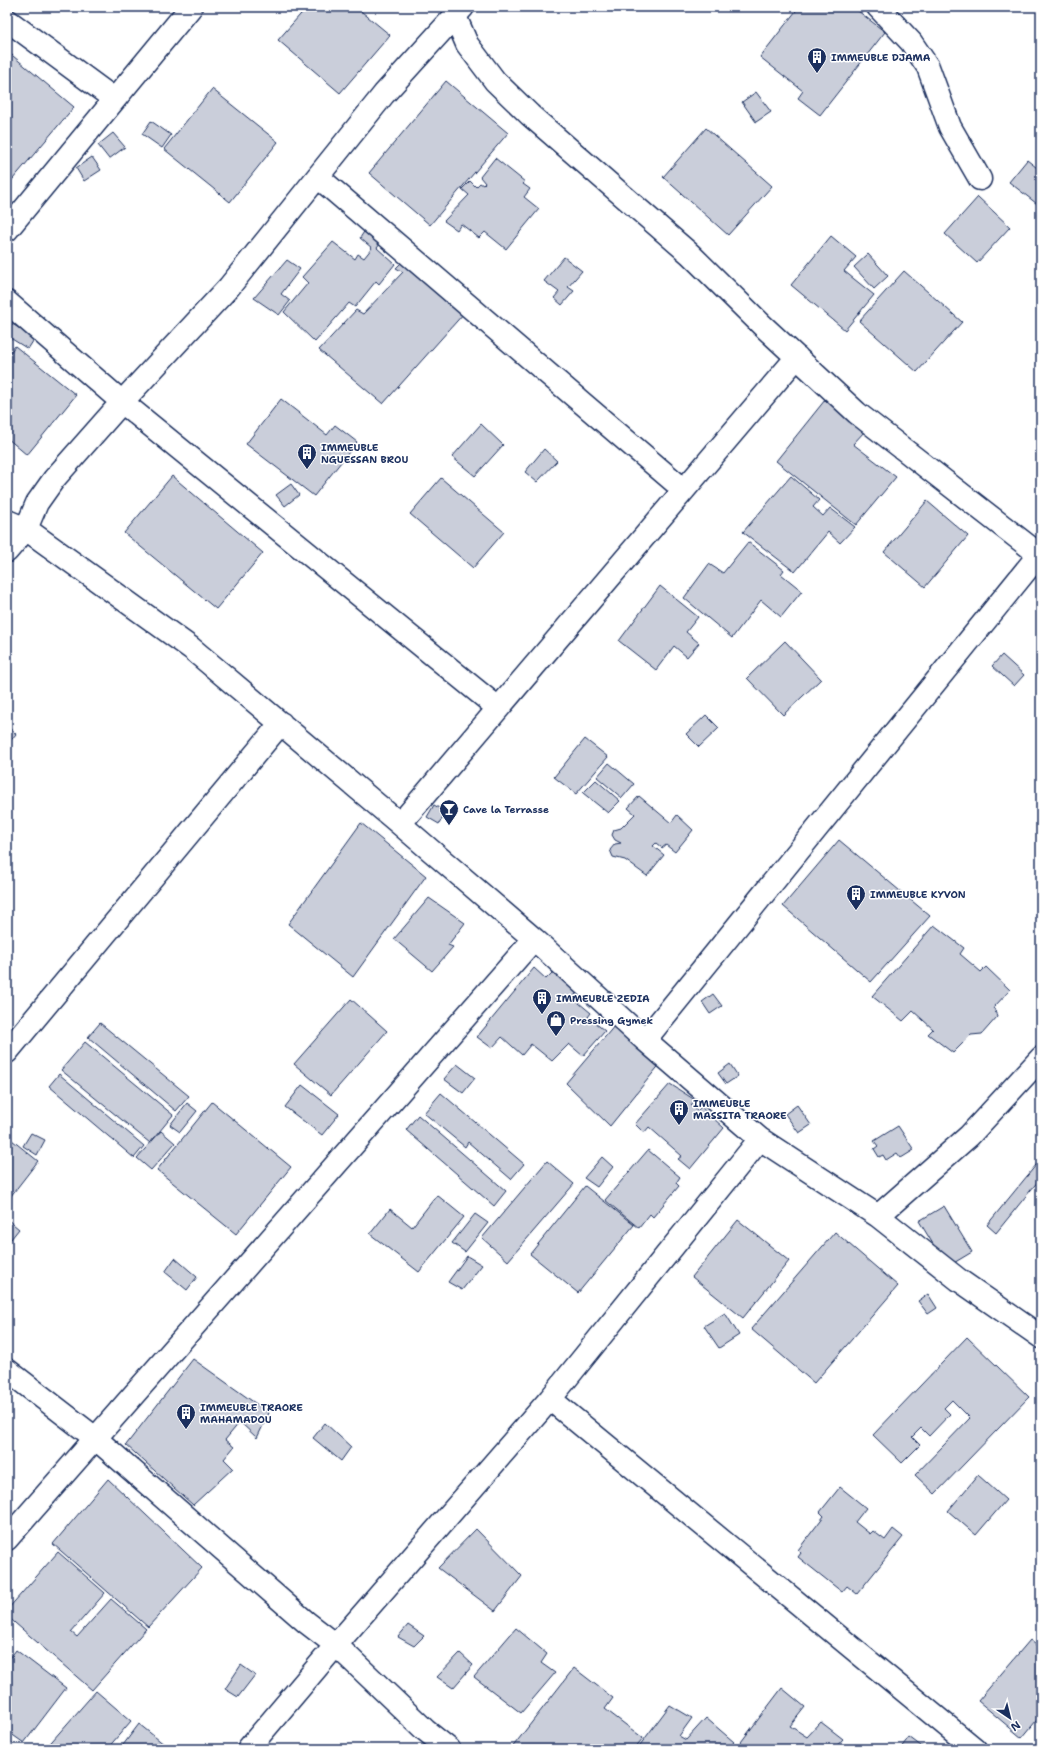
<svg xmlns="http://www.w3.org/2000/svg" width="1048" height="1756" font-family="'Shantell Sans',sans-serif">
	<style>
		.building { fill: #caceda; stroke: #1b2f5e }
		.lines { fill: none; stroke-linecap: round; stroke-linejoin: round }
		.minor-casing { stroke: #1b2f5e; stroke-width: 25 }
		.minor { stroke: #fff; stroke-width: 22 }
		.labels { text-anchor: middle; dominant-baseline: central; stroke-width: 3; stroke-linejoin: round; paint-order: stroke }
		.poi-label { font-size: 10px; font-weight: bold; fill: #1b2f5e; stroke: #fff; text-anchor: start }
	</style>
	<rect width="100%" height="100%" fill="#fff"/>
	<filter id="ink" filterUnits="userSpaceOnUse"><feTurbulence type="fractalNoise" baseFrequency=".025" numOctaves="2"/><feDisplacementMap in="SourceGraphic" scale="8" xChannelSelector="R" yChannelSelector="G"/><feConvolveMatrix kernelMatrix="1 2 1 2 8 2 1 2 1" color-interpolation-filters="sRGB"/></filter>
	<g filter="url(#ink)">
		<path class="building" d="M307,7H356L390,35L340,93L278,40Z
			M799,7H853L885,32L820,115L798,98L803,91L760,57Z
			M7,51L74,107L7,186Z
			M446,81L508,133L430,225L369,173Z
			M212,89L278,142L230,202L164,149Z
			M756,92L771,112L756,122L742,102Z
			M151,121L171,135L162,148L142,134Z
			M706,128L772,186L728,235L663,177Z
			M113,133L125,147L109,159L98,145Z
			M92,157L101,170L84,181L76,168Z
			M495,158L525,182L523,184L530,189L524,197L539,209L506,249L485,232L479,238L461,224L457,230L444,221L469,195L462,189L470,181L476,187L480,183L483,185L485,183L480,177Z
			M1027,160L1041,171V207L1009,182Z
			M978,197L1010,227L977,263L945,234Z
			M367,227L384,239L377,248L395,264L379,284L376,281L355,307L349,303L315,342L284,312L308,283L302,277L333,242L355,259L358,254L364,258L372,248L360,238Z
			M831,236L856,257L844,271L874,295L845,330L791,285Z
			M868,254L888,276L874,289L854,267Z
			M564,257L582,271L568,287L574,291L562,305L554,298L559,292L544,281Z
			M287,260L300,269L281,294L290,301L279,315L254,298Z
			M403,261L465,312L383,404L319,350L356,310L363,314L403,272L396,268Z
			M904,271L962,322L917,372L859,321Z
			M9,322L35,338L28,349L7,336V325Z
			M15,346L76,395L27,455L7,438V357Z
			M281,399L327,435L335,425L357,442L314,496L246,444Z
			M825,400L865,431L853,444L896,477L856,525L776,461Z
			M481,424L503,445L475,476L452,457Z
			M544,449L557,461L537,482L525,472Z
			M172,476L263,553L216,609L124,533Z
			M791,476L819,500L813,507L823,516L830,508L855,527L840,543L828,532L795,572L743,532Z
			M441,478L504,532L473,568L410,514Z
			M291,484L299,495L285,506L276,495Z
			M927,501L968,536L925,587L884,552Z
			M748,542L784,570L781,574L802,591L781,617L761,600L732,638L684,598L709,564L723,573Z
			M660,586L698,617L686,632L699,643L687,657L674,646L656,670L619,641Z
			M785,641L821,679L783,715L747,678Z
			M1002,655L1024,675L1014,686L992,666Z
			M706,715L719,728L699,747L686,734Z
			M7,726L16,734L7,745Z
			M585,739L608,757L576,794L554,777Z
			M609,763L634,784L622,798L597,777Z
			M596,780L620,801L608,813L583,793Z
			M639,796L671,823L677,815L693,830L675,852L666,845L662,848L656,843L653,846L664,855L647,876L625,860L613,857L610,850L615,844L621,843L615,840L612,835L614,830L621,828L635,814L628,808Z
			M434,805L446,812L439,824L427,817Z
			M361,823L426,876L353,977L288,924Z
			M839,840L930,916L871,982L783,906Z
			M429,898L465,923L448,945L453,947L432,971L394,939Z
			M934,925L964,948L960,954L981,972L986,967L1010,990L994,1007L997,1017L982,1034L971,1035L953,1053L928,1034L933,1029L913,1011L903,1021L872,996Z
			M534,968L546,979L554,971L577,992L573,998L591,1013L588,1017L605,1031L583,1056L569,1044L552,1061L531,1044L522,1055L502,1037L492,1048L477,1037Z
			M713,994L722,1006L710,1014L702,1002Z
			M351,999L387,1031L331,1095L294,1064Z
			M100,1023L189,1096L176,1111L88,1037Z
			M616,1024L661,1063L610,1126L566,1083Z
			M85,1042L173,1115L150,1143L61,1070Z
			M457,1064L475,1078L463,1093L444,1079Z
			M730,1064L738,1076L726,1084L718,1073Z
			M59,1074L144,1146L134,1158L49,1086Z
			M670,1084L695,1100L691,1105L697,1111L701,1107L724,1128L690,1169L678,1159L682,1156L649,1127L644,1133L635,1124Z
			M302,1085L339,1114L322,1135L285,1107Z
			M441,1093L524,1164L511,1179L468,1142L465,1147L424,1113Z
			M212,1102L291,1167L236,1234L157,1170Z
			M187,1103L197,1111L180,1132L170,1125Z
			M797,1105L811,1125L799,1133L785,1114Z
			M418,1115L506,1191L494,1206L406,1130Z
			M898,1126L914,1150L901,1158L897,1153L886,1160L883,1155L879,1157L874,1149L878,1146L874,1141Z
			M161,1131L175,1143L151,1170L137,1158Z
			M31,1133L45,1140L37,1155L23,1146Z
			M7,1136L38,1161L7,1201Z
			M648,1150L680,1177L676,1183L679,1186L653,1217L650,1214L639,1228L605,1200Z
			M602,1157L613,1167L597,1187L584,1178Z
			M1041,1159V1182L1039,1180L996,1233L987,1225Z
			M547,1161L574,1184L508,1261L482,1238Z
			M585,1186L634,1225L578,1293L530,1254Z
			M437,1195L464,1217L419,1272L370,1234L390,1209L412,1227Z
			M944,1206L972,1252L947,1267L919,1221Z
			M475,1214L488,1223L465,1252L452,1243Z
			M7,1219L19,1229L7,1244Z
			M738,1220L789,1261L743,1318L692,1277Z
			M835,1232L898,1286L814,1383L751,1329Z
			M467,1256L482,1265L462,1290L448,1282Z
			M175,1258L197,1277L187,1290L165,1272Z
			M928,1294L937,1308L928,1314L918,1301Z
			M725,1313L739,1335L719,1348L704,1326Z
			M967,1337L1029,1397L935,1494L915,1475L970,1418L952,1400L944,1408L950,1414L929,1436L921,1428L912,1437L920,1445L902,1463L873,1435Z
			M193,1359L269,1413L257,1438L240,1422L225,1440L234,1447L224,1459L233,1468L193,1505L126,1445Z
			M325,1423L351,1447L341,1461L313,1438Z
			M978,1475L1006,1500L976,1535L948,1511Z
			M108,1479L202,1568L148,1627L53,1544Z
			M840,1487L866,1508L855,1522L870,1534L873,1531L885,1540L893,1529L903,1537L857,1594L847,1586L842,1592L798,1557L801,1553L798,1550L824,1516L820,1512Z
			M476,1529L522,1576L495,1611L438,1568Z
			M58,1552L105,1593L71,1632L77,1637L111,1599L146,1629L92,1690L7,1616V1610Z
			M408,1625L424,1636L414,1646L398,1637Z
			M516,1628L547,1654L541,1663L555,1673L521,1713L474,1677Z
			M1030,1640L1041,1649V1715L1022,1738L978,1701Z
			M16,1650L66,1688L24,1743L7,1731V1662Z
			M460,1653L473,1665L453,1688L437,1677Z
			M241,1665L255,1675L238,1697L225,1689Z
			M574,1668L613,1698L605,1709L643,1738L634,1749H511Z
			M782,1688L805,1707L790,1726L807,1737L821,1722L843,1739L834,1749H741L738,1746Z
			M96,1691L131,1721L107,1749H45Z
			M670,1705L692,1718L679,1736L686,1740L706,1718L734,1742L728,1749H637Z
			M139,1724L170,1749H120Z
			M909,1737L925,1749H900Z"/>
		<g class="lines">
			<defs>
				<path id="minor" d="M463,7L384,94L229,287L122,402L54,479L37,503L26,529L191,648L400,824L534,939L645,1040L760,1139L878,1216L959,1280L1041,1337
					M878,7L911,42L928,67L950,127L980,179
					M455,16L467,44L495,81L530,115L690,254L762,325L857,413L1041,556
					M7,20L114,99
					M318,177L684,490
					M7,230L191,7
					M7,302L122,402L498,708
					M7,521L26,529L7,551
					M400,824L797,357
					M645,1040L1041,552
					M7,1052L281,723
					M878,1216L969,1136L1041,1058
					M7,1370L95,1438L306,1622L336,1645L425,1730L449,1749
					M550,1399L975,1749
					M7,1539L534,939
					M248,1749L336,1645L550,1399L760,1139"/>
			</defs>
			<use href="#minor" class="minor-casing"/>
			<use href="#minor" class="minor"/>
		</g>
	</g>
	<defs>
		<symbol id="building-pin" viewBox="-11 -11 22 30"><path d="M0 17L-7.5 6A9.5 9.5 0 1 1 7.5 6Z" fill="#1b2f5e" stroke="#fff"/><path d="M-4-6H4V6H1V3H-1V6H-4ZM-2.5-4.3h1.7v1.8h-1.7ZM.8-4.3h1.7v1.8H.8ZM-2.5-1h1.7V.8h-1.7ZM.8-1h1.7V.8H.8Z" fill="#fff"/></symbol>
		<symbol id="bar-pin" viewBox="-11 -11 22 30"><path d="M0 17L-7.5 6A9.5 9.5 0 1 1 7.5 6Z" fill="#1b2f5e" stroke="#fff"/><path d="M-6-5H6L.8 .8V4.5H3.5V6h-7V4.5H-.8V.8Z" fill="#fff"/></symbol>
		<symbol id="shop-pin" viewBox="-11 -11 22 30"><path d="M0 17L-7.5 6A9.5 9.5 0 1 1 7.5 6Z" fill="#1b2f5e" stroke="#fff"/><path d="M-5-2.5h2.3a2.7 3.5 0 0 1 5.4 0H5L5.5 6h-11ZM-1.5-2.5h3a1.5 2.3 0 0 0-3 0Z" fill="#fff"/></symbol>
	</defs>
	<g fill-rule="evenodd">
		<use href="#building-pin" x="806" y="46" width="22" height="30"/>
		<use href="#building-pin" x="296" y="442" width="22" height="30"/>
		<use href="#bar-pin" x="438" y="798" width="22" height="30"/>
		<use href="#building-pin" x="845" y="883" width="22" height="30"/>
		<use href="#building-pin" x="531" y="987" width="22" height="30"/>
		<use href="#shop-pin" x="545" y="1009" width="22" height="30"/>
		<use href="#building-pin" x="668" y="1098" width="22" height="30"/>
		<use href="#building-pin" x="175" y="1402" width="22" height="30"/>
	</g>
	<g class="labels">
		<g class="poi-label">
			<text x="831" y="57">IMMEUBLE DJAMA</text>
			<text x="321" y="447">IMMEUBLE<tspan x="321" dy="12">NGUESSAN BROU</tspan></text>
			<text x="463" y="809">Cave la Terrasse</text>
			<text x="870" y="894">IMMEUBLE KYVON</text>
			<text x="556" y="998">IMMEUBLE ZEDIA</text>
			<text x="570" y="1020">Pressing Gymek</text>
			<text x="693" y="1103">IMMEUBLE<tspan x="693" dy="12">MASSITA TRAORE</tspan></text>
			<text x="200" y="1407">IMMEUBLE TRAORE<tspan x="200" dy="12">MAHAMADOU</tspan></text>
		</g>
	</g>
	<rect width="1048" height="1756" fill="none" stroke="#fff" stroke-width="24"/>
	<rect x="12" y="12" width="1024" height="1732" fill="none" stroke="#1b2f5e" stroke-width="1.5" filter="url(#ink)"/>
	<g transform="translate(1010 1718) rotate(145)" stroke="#ffffff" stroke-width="3" paint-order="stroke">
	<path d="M0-3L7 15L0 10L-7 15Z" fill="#1b2f5e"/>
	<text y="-6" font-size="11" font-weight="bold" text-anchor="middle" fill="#1b2f5e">N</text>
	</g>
</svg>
